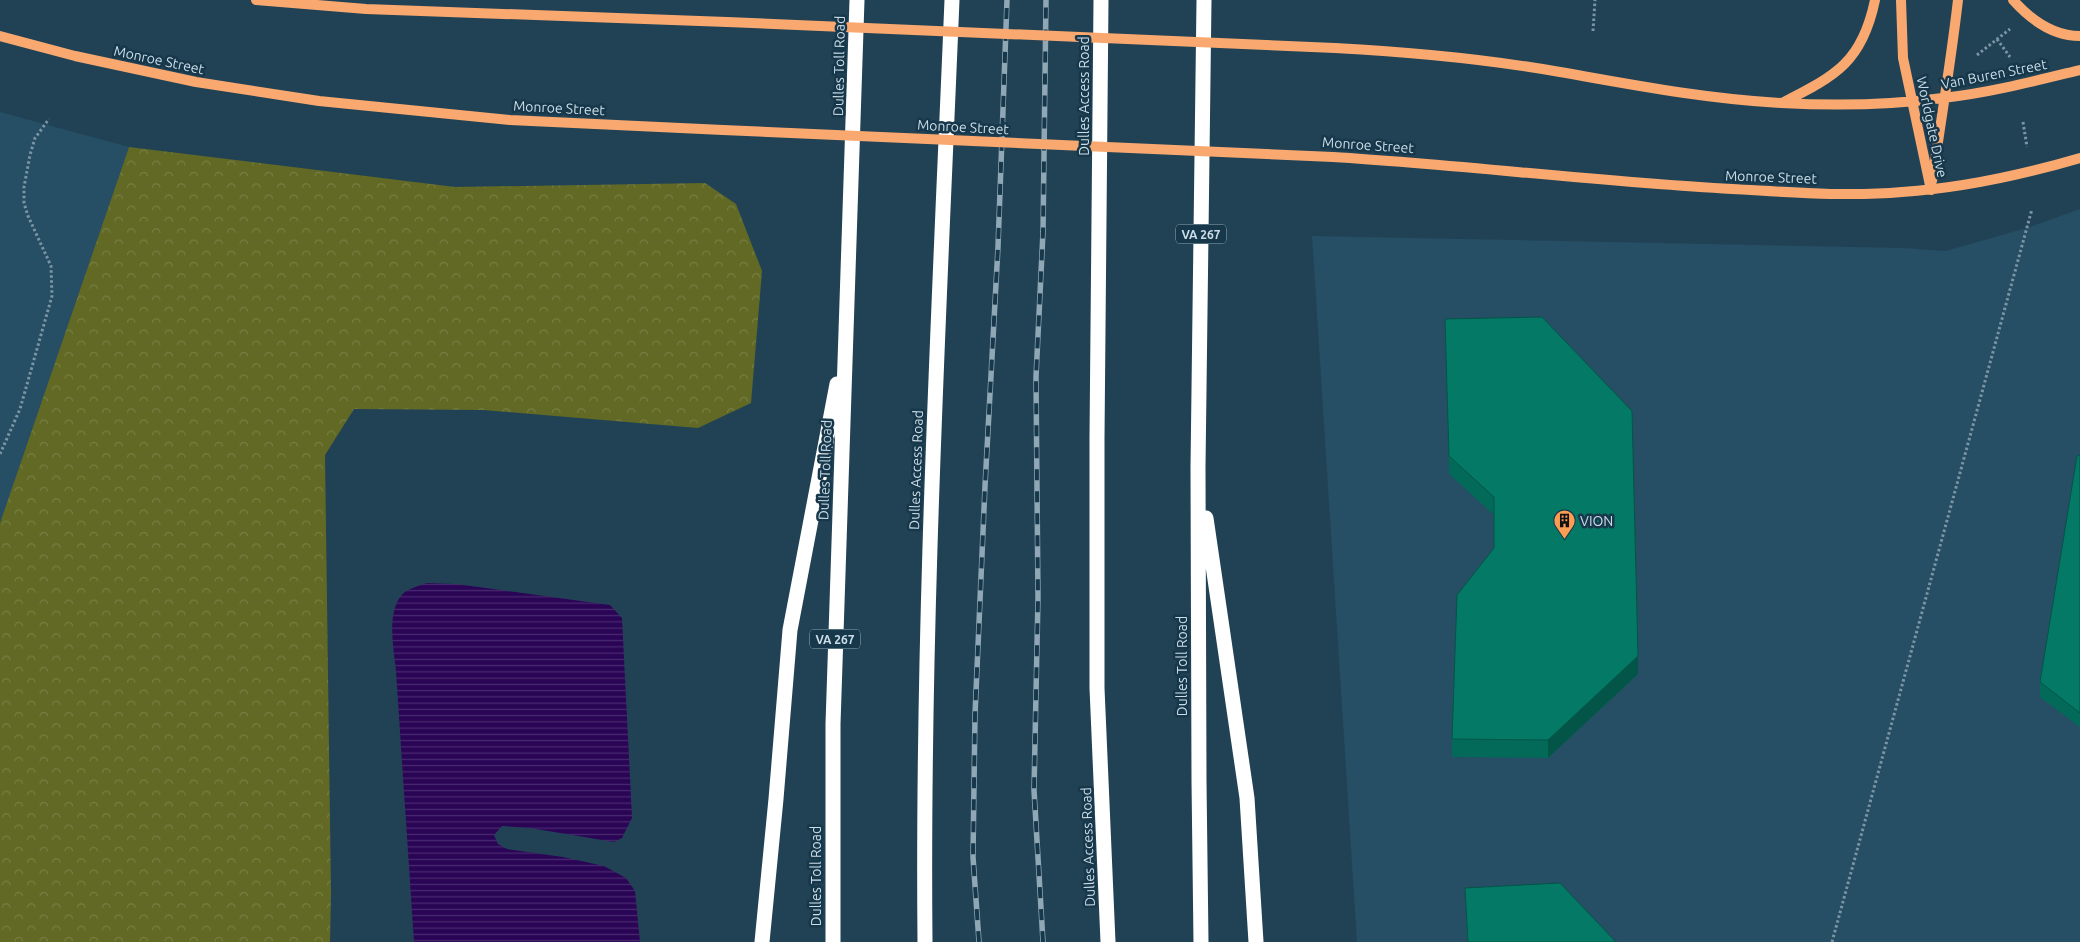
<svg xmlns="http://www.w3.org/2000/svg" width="2080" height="942" font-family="Ubuntu,sans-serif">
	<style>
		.built { fill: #264e65 }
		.forest { fill: url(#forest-crowns) }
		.water { fill: url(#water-rules) }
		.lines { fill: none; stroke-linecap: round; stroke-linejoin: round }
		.path { stroke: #7c95a4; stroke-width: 3; stroke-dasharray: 2.5 2.5; stroke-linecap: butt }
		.secondary { stroke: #f9a970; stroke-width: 10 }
		.highway { stroke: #fff; stroke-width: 15 }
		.rail-casing { stroke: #90a7b5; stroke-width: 5.5 }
		.rail { stroke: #17384a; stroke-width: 4; stroke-dasharray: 11; stroke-linecap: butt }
		.secondary-bridge { stroke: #f9a970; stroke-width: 10 }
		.wall { fill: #036958 }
		.shaded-wall { fill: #035547 }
		.building { fill: #047a66; stroke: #035547 }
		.labels { text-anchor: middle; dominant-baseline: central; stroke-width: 5; stroke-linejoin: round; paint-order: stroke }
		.shield { fill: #17384a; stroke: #95acb9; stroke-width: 1 }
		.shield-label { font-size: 12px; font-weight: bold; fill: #cbdde9 }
		.street-label { font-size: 14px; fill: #cbdde9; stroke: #17384a }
		.poi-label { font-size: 14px; fill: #cbdde9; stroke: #17384a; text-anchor: start }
	</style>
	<defs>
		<pattern id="forest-crowns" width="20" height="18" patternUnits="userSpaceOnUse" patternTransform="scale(1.25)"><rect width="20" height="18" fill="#616924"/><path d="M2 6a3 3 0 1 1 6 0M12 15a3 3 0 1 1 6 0" fill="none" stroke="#767e44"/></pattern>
		<pattern id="water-rules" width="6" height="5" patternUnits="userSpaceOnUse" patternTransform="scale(1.25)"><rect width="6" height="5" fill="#2a0556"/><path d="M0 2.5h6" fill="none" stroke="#48296e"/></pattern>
	</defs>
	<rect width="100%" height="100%" fill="#214255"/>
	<path class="built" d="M0,112L129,147L0,523Z
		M2080,209V942H1357L1312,236L1903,248L1946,251L2030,227Z"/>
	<path class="forest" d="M129,147L455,187L705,183L736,204L762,271L751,403L698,428L483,410L354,409L325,455L331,895L330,942H0V523Z"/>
	<path class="water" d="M427,583L456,584L610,605L622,618L632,818L622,838L614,842L530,828L502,826L494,835L498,844L507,849L563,857L604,866L626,878L635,891L640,942H414L396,672C394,649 384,604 408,590C414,587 421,585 427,583Z"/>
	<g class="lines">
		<path class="path" d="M1593,31L1595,0
			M1997,39L2010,57
			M1977,55L2010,29
			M2023,122L2027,147
			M0,454L20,409L52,296L51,266L28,216L24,203V187L30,155L35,138L49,119
			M1832,942L2032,209"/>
		<path class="secondary" d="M256,0L366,9L727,22
			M1901,0L1903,58L1931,190
			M2013,0C2030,19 2053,36 2080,36
			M0,36L75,56L196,82L319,101L510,120L723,130
			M1335,48C1411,52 1486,59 1560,72C1634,85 1706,99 1781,103C1835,106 1890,105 1943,98C1989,93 2035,81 2080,70
			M1782,103C1835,76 1862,63 1875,0
			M1333,157C1466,165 1599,182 1732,189C1788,192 1846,197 1902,192C1962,188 2022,175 2080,158
			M1932,181C1941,121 1951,61 1958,0"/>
		<path class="highway" d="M1101,0L1097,438V688L1108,942
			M1206,518L1247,798L1256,942
			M762,942L776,799L790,630L837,384
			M833,942V724L857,0
			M925,942C922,627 939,314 952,0
			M1201,942L1199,781L1198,467L1204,0"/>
		<defs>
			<path id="rail" d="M979,942L973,857L975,715L985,486L998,247L1007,0
				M1043,942L1034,790L1038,598L1036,377L1043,232L1046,0"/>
		</defs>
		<use href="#rail" class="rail-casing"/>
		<use href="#rail" class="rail"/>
		<path class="secondary-bridge" d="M727,22L1335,48
			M723,130L1333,157"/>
	</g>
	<path class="wall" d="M1445,319L1638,674L1548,758L1452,757V739L1494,549V515L1449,474Z
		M2080,455V727L2040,697V682Z
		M1465,888L1616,942H1467Z"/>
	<path class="shaded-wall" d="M1638,656V674L1548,758V740Z"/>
	<path class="building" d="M1542,317L1632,411L1638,656L1548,740L1452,739L1457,595L1494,548V497L1449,456L1445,319Z
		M2080,455V713L2040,682L2077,456Z
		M1560,883L1616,942H1468L1465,888Z"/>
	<defs>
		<symbol id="building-pin" viewBox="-11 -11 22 30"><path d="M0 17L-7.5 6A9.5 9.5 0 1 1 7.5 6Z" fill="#fc9d54" stroke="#17384a"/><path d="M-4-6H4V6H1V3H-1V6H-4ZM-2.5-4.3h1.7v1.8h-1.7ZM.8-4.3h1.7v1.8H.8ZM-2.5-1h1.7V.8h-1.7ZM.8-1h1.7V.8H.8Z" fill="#111"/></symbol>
	</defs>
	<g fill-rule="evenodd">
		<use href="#building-pin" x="1552" y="508" width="25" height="34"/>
	</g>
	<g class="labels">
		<g class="shield">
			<rect x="1176" y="224.5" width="50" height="19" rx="4"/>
			<rect x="810" y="629.5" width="50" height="19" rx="4"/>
		</g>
		<g class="shield-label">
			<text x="1201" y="234">VA 267</text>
			<text x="835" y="639">VA 267</text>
		</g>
		<g class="street-label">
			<text transform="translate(159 60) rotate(12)">Monroe Street</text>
			<text transform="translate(839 66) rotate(-89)">Dulles Toll Road</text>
			<text transform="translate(1994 74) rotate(-11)">Van Buren Street</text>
			<text transform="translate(1084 96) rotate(-90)">Dulles Access Road</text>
			<text transform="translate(559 108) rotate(3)">Monroe Street</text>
			<text transform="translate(963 127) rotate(3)">Monroe Street</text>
			<text transform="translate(1932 127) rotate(78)">Worldgate Drive</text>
			<text transform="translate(1368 145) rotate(4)">Monroe Street</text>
			<text transform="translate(1771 177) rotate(2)">Monroe Street</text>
			<text transform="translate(825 470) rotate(-88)">Dulles Toll Road</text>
			<text transform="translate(916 470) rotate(-88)">Dulles Access Road</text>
			<text transform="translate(1182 666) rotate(-90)">Dulles Toll Road</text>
			<text transform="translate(1088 847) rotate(-92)">Dulles Access Road</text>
			<text transform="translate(816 876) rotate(-90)">Dulles Toll Road</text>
		</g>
		<g class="poi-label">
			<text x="1580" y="521">VION</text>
		</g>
	</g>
</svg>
